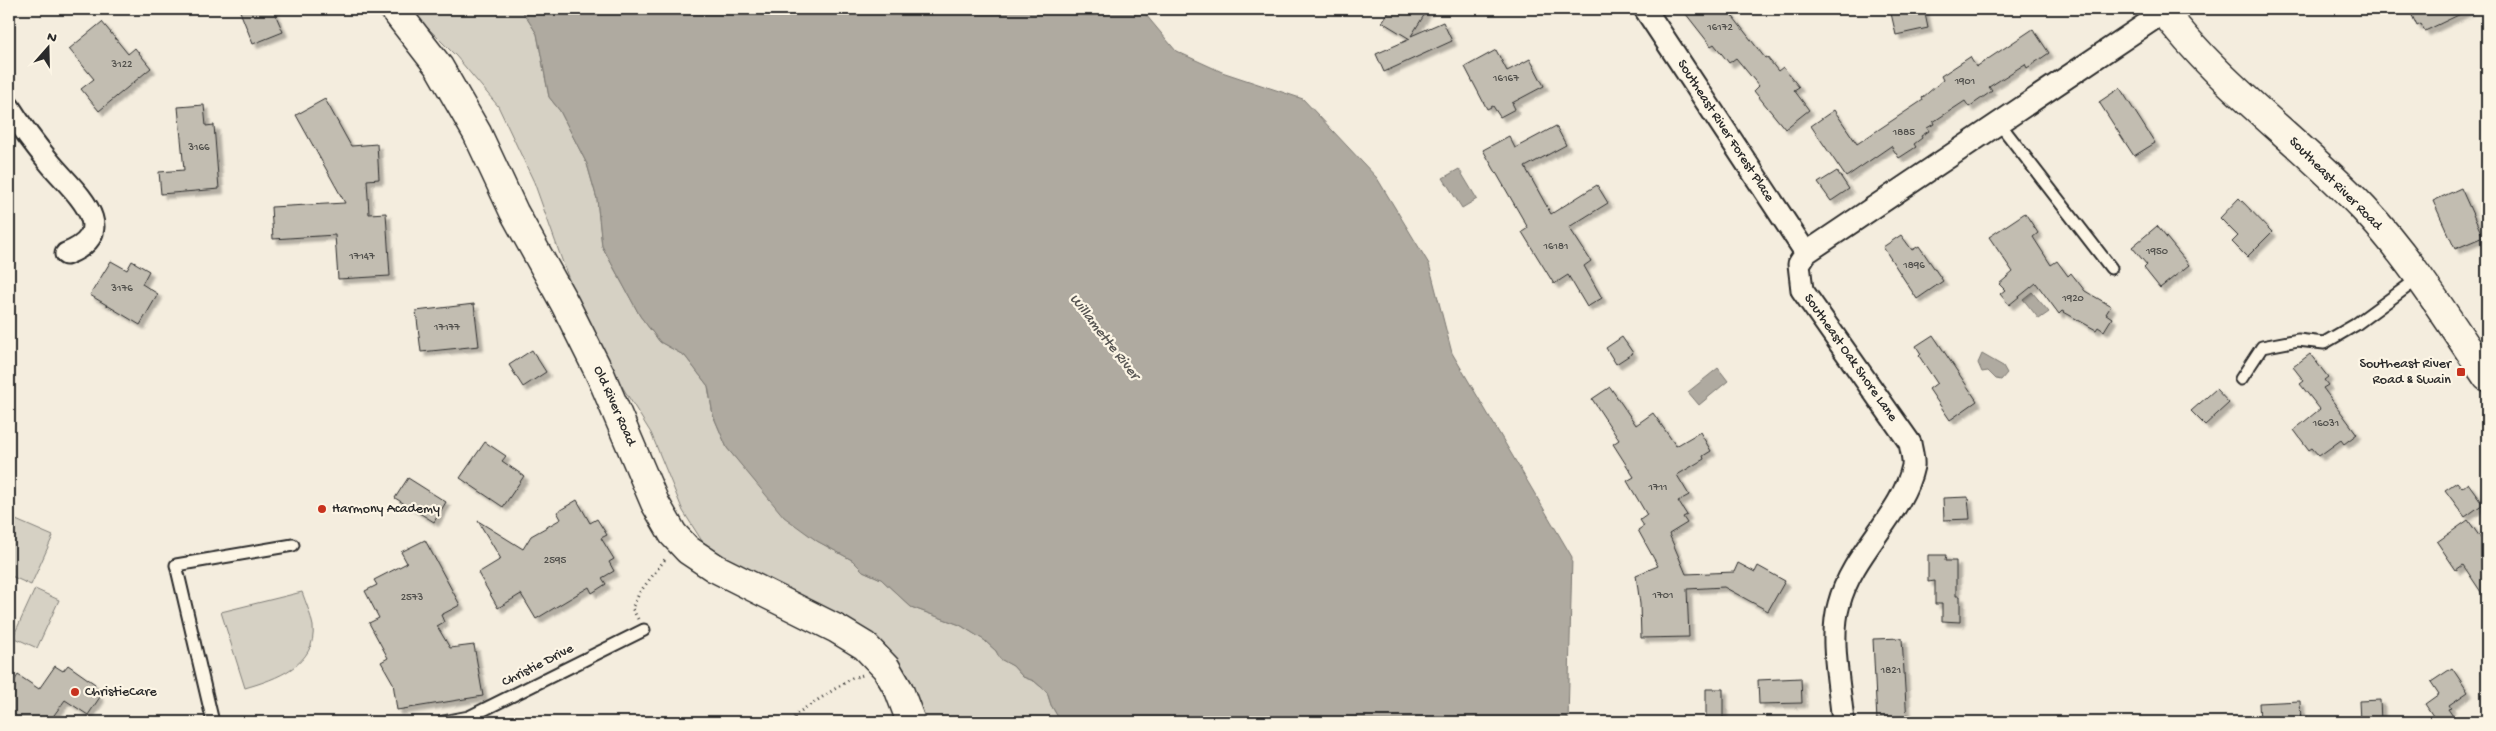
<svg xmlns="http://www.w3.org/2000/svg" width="2496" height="731" font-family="'Gochi Hand',sans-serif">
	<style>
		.green { fill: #d6d1c4; stroke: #807e78 }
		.water { fill: #afaaa0; stroke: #7a7771 }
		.building { fill: #c2bdb1; stroke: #2b2b2b; filter: url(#shadow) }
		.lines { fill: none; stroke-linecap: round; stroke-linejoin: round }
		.lane-casing { stroke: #2b2b2b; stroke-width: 15 }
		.street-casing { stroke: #2b2b2b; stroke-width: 25 }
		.secondary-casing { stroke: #2b2b2b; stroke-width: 31 }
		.path { stroke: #2b2b2b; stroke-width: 3; stroke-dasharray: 1 4; stroke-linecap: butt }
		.lane { stroke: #fcf5e5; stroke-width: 11 }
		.street { stroke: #fcf5e5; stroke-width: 21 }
		.secondary { stroke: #fcf5e5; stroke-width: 28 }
		.poi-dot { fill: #c8321e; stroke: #fcf5e5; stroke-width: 2 }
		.labels { text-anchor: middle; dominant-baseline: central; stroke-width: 4.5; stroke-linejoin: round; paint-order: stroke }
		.number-label { font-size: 11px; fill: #51504c }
		.street-label { font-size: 14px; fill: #2b2b2b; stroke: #fcf5e5 }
		.poi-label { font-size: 14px; fill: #2b2b2b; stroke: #fcf5e5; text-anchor: start }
		.water-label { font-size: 15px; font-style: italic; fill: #595754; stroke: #fcf5e5 }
	</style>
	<defs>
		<filter id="shadow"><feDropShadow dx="4.5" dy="4.5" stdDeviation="1" flood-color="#0004"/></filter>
	</defs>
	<rect width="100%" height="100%" fill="#f4edde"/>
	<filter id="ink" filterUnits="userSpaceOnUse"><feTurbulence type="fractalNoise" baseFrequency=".02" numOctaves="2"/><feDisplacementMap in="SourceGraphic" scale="10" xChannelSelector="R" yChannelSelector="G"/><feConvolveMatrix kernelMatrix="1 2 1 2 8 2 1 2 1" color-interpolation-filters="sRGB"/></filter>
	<g filter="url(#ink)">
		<path class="green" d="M409,9H521L537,34L549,97L560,111L587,164L597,199L602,246L640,316L660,342L685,356L708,386L713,415L727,448L767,495L802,529L817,541L852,560L863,571L881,579L911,607L960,625L984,640L996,651L1001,659L1013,666L1023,677L1034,681L1047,692L1051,705L1061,722H921L905,682L702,541L683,511L651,433L605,359L572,288L534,182L498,106L456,56Z
			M9,517L53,536L31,585L9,575Z
			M35,589L59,600L37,648L13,637Z
			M302,592C306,603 311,615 313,626C317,665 276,679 245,688L221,612Z"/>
		<path class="water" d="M521,9H1141L1176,51L1222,72L1303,99L1377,178L1429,264L1452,353L1572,557L1568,722H1061L1051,705L1047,692L1034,681L1023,677L1013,666L1000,659L996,651L984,640L960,625L911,607L881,579L863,571L852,560L817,541L784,517L727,448L713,415L708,386L685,356L660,342L640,316L602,246L597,199L587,164L560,111L549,97L537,34Z
			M1459,169L1477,199L1462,208L1443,178Z
			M2032,292L2049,312L2039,319L2023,299Z
			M1982,354L2003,366L2007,373L2001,380L1996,379L1988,371L1982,372L1978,363Z
			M1718,368L1728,381L1699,405L1688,392Z"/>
		<path class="building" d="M239,9H273L283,32L253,44Z
			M1391,9H1428L1411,36L1443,22L1452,41L1384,72L1376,54L1410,39L1382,22Z
			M1682,9H1727L1765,58L1767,57L1778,71L1783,67L1799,87L1794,90L1809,110L1785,129L1754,91L1759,86L1736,58L1729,63L1714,44L1711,46Z
			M1890,9H1924L1928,28L1896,35Z
			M2409,9H2471L2425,31L2421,24L2417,26Z
			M102,22L128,54L135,48L151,68L99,111L81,89L94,79L69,49Z
			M2033,29L2049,53L2027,68L2025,64L1989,87L1992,91L1969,107L1965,101L1933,122L1934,124L1927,128L1929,131L1921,136L1922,138L1914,144L1916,147L1899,158L1891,146L1846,177L1811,126L1834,110L1857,144L1923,100L1922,98L1943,80L1941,76L1970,57L1976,67Z
			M1496,50L1507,71L1530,59L1544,86L1512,103L1515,109L1500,117L1493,106L1487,109L1465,67Z
			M2120,88L2155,143L2134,156L2099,102Z
			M325,99L351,146L377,144L379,179L367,180L369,214L386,213L390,276L338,279L335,235L273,239L271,207L345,203L296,115Z
			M204,105L206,126L214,125L219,189L161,194L159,172L184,170L178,107Z
			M1556,126L1566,145L1525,167L1551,214L1597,185L1608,203L1569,227L1591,261L1584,266L1602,298L1587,307L1568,275L1554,284L1522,232L1528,228L1483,150L1509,136L1515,148Z
			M1837,171L1849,189L1831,201L1818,183Z
			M2461,188L2483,237L2455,249L2433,201Z
			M2239,198L2272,232L2247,257L2232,242L2238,236L2220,218Z
			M2025,213L2038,233L2033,237L2051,265L2057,261L2068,276L2071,273L2085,291L2111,306L2106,314L2112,318L2104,331L2098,327L2096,330L2062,311L2059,314L2036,283L2009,305L2000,294L2005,290L1999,284L2013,272L1989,237Z
			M2157,226L2189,265L2160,288L2144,268L2147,265L2132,247Z
			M1901,235L1912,250L1919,246L1943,281L1917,299L1883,247Z
			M111,261L127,270L132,261L149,271L142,284L158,294L140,325L90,295Z
			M474,304L479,346L421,352L416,311Z
			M1933,335L1977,401L1950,420L1929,389L1937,383L1919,356L1921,354L1916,346Z
			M1622,337L1633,353L1616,364L1606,348Z
			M532,350L546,372L523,387L509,365Z
			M2310,354L2328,377L2324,380L2328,385L2323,388L2357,434L2344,444L2341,440L2319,456L2312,448L2309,450L2294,430L2320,409L2300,384L2304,381L2293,367Z
			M1610,387L1636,425L1653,413L1676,446L1700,432L1711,451L1703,456L1704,459L1677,475L1689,495L1678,501L1687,515L1683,517L1687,523L1669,534L1686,574L1734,572L1738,563L1755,572L1758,566L1785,581L1768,611L1724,587L1687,589L1689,637L1641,638L1640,604L1636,575L1658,566L1638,530L1644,526L1640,520L1647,515L1627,481L1634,477L1613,444L1619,440L1592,399Z
			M2216,389L2229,403L2205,425L2191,411Z
			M485,442L506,456L502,461L524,476L503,507L460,478Z
			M408,478L446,502L434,522L395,498Z
			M2457,482L2462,488L2468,483L2483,504L2465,517L2445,490Z
			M1968,497L1970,519L1944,520L1943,498Z
			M577,500L590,523L597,519L607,535L601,538L614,559L609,562L614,571L602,578L606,584L592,593L589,587L536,619L521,594L498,608L478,573L501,559L478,521L523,549L531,536L561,519L557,512Z
			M2468,520L2487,547V601L2463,565L2456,570L2437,542Z
			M425,540L460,605L441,615L444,622L437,626L450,648L474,645L483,696L397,710L393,683L381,662L388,658L369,623L379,618L365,591L377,585L374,580L407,563L401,552Z
			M1928,555H1946L1945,561H1956V596H1960V622L1942,621V604H1935V581L1928,582Z
			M1902,638L1907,722H1877L1873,639Z
			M68,665L95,684L91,690L100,697L88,715L65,700L49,722H9V689L18,675L39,689L55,666L63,671Z
			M2452,668L2468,692L2449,705L2451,708L2448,709L2457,722H2437L2425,704L2439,694L2431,682Z
			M1801,678L1802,703L1759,704L1758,680Z
			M1706,689H1723V722H1706Z
			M2380,700L2381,722H2360L2359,701Z
			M2300,701L2301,722H2260L2259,703Z"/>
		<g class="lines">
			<defs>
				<path id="lane" d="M1999,123L2111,268
					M2241,379L2262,347L2298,340L2324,343L2355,325L2419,278
					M213,722L176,565L293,545
					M443,722L469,717L644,630"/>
				<path id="street" d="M1645,9L1806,253
					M9,107C21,126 35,145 50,163C72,190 125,231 66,254
					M1843,722C1840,687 1829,638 1839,604C1852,553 1903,514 1913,466C1914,459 1911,450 1910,443L1802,290L1799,264L1806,253L2164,12"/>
				<path id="secondary" d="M394,9L439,67L477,133L514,212L565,304L601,376L655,503L673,534L688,550L715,568L837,629L865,646L886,668L899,690L911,722
					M2162,9C2219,85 2299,140 2364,209C2411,259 2448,320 2487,377"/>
			</defs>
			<use href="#lane" class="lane-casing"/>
			<use href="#street" class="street-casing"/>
			<use href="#secondary" class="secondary-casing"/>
			<path class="path" d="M638,619L632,608L640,592L666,558
				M792,722L796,714L852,678L863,675"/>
			<use href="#lane" class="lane"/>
			<use href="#street" class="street"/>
			<use href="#secondary" class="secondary"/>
		</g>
	</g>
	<g class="poi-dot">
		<rect x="2456" y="367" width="10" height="10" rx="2.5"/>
		<circle cx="322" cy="509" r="5"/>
		<circle cx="75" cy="692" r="5"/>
	</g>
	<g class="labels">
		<g class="number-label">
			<text x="1720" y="28">16172</text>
			<text x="122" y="65">3122</text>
			<text x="1506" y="79">16167</text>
			<text x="1965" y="82">1901</text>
			<text x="1904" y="133">1885</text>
			<text x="199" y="148">3166</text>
			<text x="1556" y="247">16181</text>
			<text x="2157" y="252">1950</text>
			<text x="362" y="257">17147</text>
			<text x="1914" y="266">1896</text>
			<text x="122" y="289">3176</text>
			<text x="2073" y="299">1920</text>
			<text x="447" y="328">17177</text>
			<text x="2326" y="424">16031</text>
			<text x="1658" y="488">1711</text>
			<text x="555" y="561">2595</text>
			<text x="1663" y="596">1701</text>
			<text x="412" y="598">2573</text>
			<text x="1891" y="671">1821</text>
		</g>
		<g class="street-label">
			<text transform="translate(1725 131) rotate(57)">Southeast River Forest Place</text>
			<text transform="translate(2335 184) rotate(45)">Southeast River Road</text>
			<text transform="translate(1850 358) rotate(55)">Southeast Oak Shore Lane</text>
			<text transform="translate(614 406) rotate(66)">Old River Road</text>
			<text transform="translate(538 666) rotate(-27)">Christie Drive</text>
		</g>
		<g class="poi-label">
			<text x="2451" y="364" text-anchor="end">Southeast River<tspan x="2451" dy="16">Road &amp; Swain</tspan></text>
			<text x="332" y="509">Harmony Academy</text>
			<text x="85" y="692">ChristieCare</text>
		</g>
		<g class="water-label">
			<text transform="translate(1104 337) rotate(52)">Willamette River</text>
		</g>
	</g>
	<rect width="2496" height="731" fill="none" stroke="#fcf5e5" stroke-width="30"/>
	<rect x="15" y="15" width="2466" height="701" fill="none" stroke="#2b2b2b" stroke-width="2" filter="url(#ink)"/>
	<g transform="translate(48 48) rotate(20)" stroke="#fcf5e5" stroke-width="4" paint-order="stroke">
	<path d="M0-4L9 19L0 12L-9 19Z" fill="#2b2b2b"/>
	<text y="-8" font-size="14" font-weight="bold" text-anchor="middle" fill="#2b2b2b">N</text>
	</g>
</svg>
